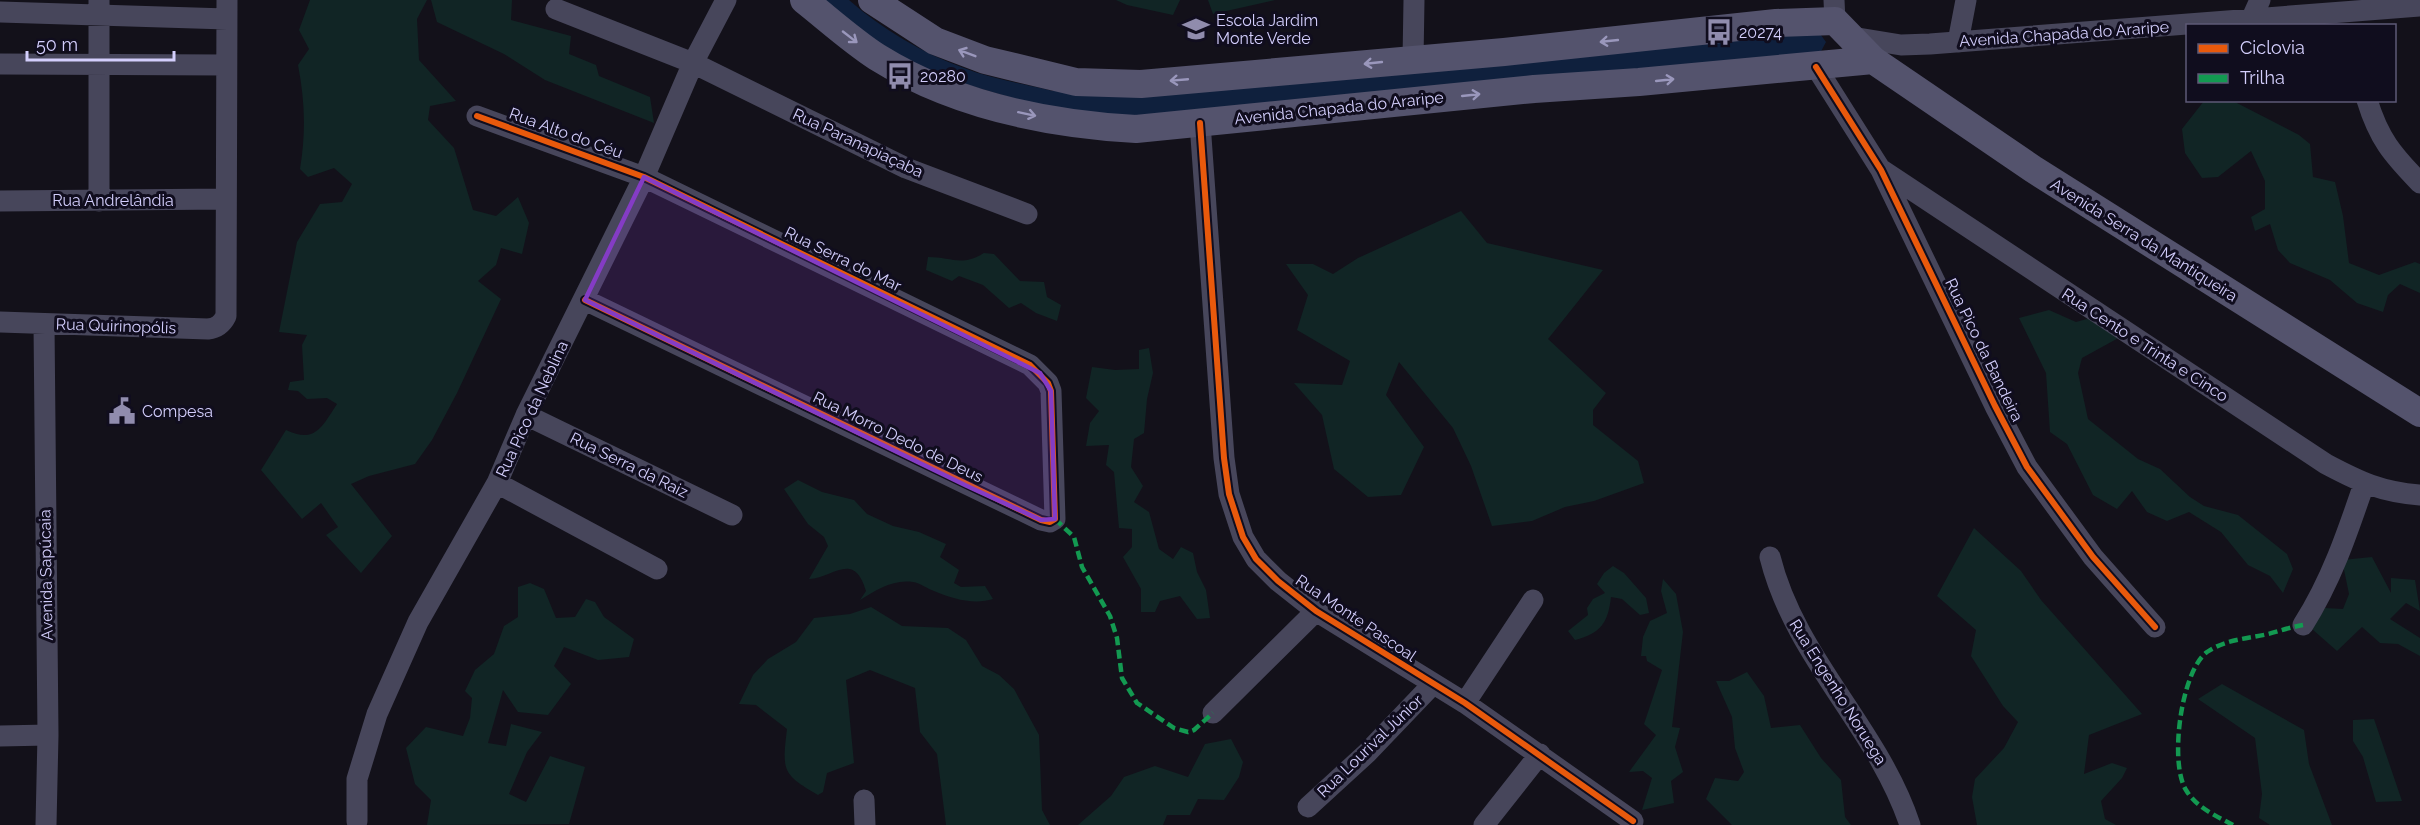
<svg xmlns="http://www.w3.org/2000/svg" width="2420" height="825" font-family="Raleway,sans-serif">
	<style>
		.green { fill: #112525 }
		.water { fill: #0f203d }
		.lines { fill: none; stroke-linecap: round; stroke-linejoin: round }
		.street { stroke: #47465b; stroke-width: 21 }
		.secondary { stroke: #54536d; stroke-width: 28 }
		.quiet { stroke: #139951; stroke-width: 4.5; stroke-dasharray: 9 4.5; stroke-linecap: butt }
		.cycleway-casing { stroke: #100d1e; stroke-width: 10 }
		.cycleway { stroke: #e8590c; stroke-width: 6 }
		.oneway { stroke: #9a97bc }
		.marked { fill: #843cc5; fill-opacity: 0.2; stroke: #843cc5; stroke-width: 4.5; stroke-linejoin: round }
		.labels { text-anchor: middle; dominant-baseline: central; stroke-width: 6; stroke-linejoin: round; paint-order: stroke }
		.poi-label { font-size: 16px; fill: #d3cefc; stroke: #100d1e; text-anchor: start }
		.street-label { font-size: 16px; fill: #d3cefc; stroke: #100d1e }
	</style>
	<rect width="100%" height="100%" fill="#13111a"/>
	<path class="green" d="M310,0H427L417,19L419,60L456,101L430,106L428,120L454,148L473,210L496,216L518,197L529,223L522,254L501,248L496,265L478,281L501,299L457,393L432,440L415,464L369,476L351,484L392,536L361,573L326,535L338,527L321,503L302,519L261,470L286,430C315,444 322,427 337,404L327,398L307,399L298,391L288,390L290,382L304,380L302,345L307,335L279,332L297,242L320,204L342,202L352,184L334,168L308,177L300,169C306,132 305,101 298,65L309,49L299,30Z
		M431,0H512L511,20L571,36L569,54L596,65L599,76L650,97L654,123L545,80L504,54L437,22Z
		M1116,0H1180L1173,15L1127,5Z
		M1208,0H1275L1213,14Z
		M2233,101L2299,135L2310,144L2313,177L2335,182L2343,216L2349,263L2379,275L2415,262L2420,264V293L2400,284L2388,295L2383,312L2357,303L2330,280L2290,263L2278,250L2270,224L2255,231L2251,217L2265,209V181L2251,151L2218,177L2202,178L2185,153L2182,129L2204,101Z
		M1461,211L1487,243L1603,270L1548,339L1606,393L1593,410V425L1638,461L1644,483L1594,501L1565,507L1532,521L1492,526L1471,466L1453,428L1399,362L1386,395L1424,447L1401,495L1368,497L1334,469L1322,415L1294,383L1342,385L1350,361L1297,330L1308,295L1286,264H1313L1333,274L1358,258Z
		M984,253L994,254L1020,281L1044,282L1047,297L1061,305L1057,321L1036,313L1021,303L1009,308L983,285L959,276L952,281L926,270L928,257C951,257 962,267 984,253Z
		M2049,310L2076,322L2094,317L2122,336L2082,358L2078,373L2088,419L2138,459L2160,469L2190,497L2204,506L2238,515L2287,554L2293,569L2283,593L2270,576L2248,565L2221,532L2189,512L2167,521L2147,512L2132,491L2117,509L2093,495L2067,444L2050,432L2046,373L2019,318Z
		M1149,348L1153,373L1147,399L1144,433L1134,439L1131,467L1143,486L1134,502L1149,512L1159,549L1173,559L1181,547L1193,553L1197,572L1206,590L1210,618L1197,619L1180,596L1160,601L1155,612H1141V589L1123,557L1132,547V529L1119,528L1114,472L1106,465L1109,445L1086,446L1090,423L1099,411L1086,398L1092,367L1115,370L1139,369V350Z
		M798,480L822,492L854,500L867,514L893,526L919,532L946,544L940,557L959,570L954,583L961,587L985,586L993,599C975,605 952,599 934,591C928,589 920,583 913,582C893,579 876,590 860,600L866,591C854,550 833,578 809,579L828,546L824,537L808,524L784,489Z
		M1974,528L2021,571L2041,600L2142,714L2089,735L2084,774L2112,763L2127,768L2122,778L2101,801L2105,819L2116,825H1977L1972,797L1975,779L2004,748L2018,722L2003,706L1971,656L1976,630L1937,596Z
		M2372,557L2391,593V578L2415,580L2420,611L2406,603L2390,619L2420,638V656L2398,644L2380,643L2362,627L2337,651L2312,629L2325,608L2343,609L2349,594L2342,560Z
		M1613,566L1624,573L1646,598L1649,613L1640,615L1622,599L1611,597C1608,623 1601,633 1575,640L1568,631L1588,615L1587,608L1593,599L1605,593L1597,584L1604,573Z
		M1663,579L1676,594L1683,632L1672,727L1680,728L1675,747L1683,772L1671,781L1674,803L1642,810L1652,778L1643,771L1629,772L1656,735L1644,724L1662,670L1647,661L1646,656H1641L1643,637L1650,621L1667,613L1661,591Z
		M530,583L544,589L556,618L575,617L586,599L595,602L604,617L634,639L629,657L598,660L564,647L554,666L571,684L548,715L518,712L503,690L488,743L506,746L511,724L542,732L527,752L509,794L526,802L550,756L585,767L569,824L427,825L431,800L415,784L406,748L426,727L463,736L470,718L472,698L465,691L475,670L494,654L504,626L518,617V587Z
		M871,607L902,626L948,628L966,640L982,666L999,675L1014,689L1039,735L1042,810L1050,825H946L937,754L920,732L915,688L870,670L846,680L854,763L827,773L823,792L818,795C782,774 782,771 787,729L756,705L739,704L753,675L768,659L796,642L814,618L850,614Z
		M1747,672L1764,696L1771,728L1800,725L1821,758L1841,780L1845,817L1851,825H1732L1706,799L1715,778L1738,781L1744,772L1735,748L1732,717L1716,681H1729Z
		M2222,684L2304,730L2309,764L2332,825H2270L2259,818L2262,794L2255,738L2198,699Z
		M2374,719L2402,801L2376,802L2363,757L2353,741V720Z
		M1231,739L1243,762L1239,777L1224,800L1198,799L1190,815H1167L1163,825H1078L1111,796L1124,777L1155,766L1188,777L1205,744Z"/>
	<path class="water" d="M817,0H849C882,29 922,53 964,68C992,79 1024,84 1053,91L1818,31L1826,42L1818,57L1129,117L1065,113L919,71Z"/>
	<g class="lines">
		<path class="street" d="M99,0V201
			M1834,0L1835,21
			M556,9L693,63L906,168L1027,214
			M0,12L227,19
			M2251,20L2260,0
			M1852,37L1901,45L1930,44L2420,6
			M1958,42L1966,0
			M1413,60L1414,0
			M0,64L226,65
			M1816,67L1881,170L1995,406L2027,467L2093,557L2155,627
			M2367,100C2379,139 2392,154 2420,183
			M477,116L644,177L1030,365L1048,383L1051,391L1055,519L1050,522L1041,520L585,300
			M1200,123L1224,458L1229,494L1243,537L1256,559L1278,581L1316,611L1465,703L1633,821
			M1882,170L2326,464C2360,482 2381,492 2420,495
			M0,201L226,199
			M0,322L208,329C217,328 222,324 226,316L227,0
			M44,324L48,735L46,825
			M526,415L732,515
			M497,483L657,569
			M1770,557C1795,658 1878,728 1910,825
			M2303,625C2331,581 2347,534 2364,484
			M1465,703L1533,600
			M1213,713L1316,611
			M0,736L48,735
			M864,800L865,825
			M1308,807L1367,753L1432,685
			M357,821V779L377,714L418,622L497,483L526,415L644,177L693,63L726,0
			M1484,825L1540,754"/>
		<path class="secondary" d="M804,0C828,19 851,40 877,57C954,105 1047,124 1136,129L1534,89L1639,82L1873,60
			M872,0L935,41L985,60L1076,82L1141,84L1504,52L1776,23L1835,21L1873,60L2033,169L2420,413"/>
		<path class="quiet" d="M1055,519L1074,537L1082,567L1110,616L1117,638L1122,678L1137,703L1174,728L1188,732L1194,730L1213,713
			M2233,825C2216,816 2196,807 2186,790C2169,763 2181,671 2207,652C2226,639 2247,639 2268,634C2280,631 2291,627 2303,625"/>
		<defs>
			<path id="cycleway" d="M1816,67L1881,170L1995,406L2027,467L2093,557L2155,627
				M477,116L644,177L1030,365L1048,383L1051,391L1055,519L1050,522L1041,520L585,300
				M1200,123L1224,458L1229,494L1243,537L1256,559L1278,581L1316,611L1465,703L1633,821"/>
		</defs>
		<use href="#cycleway" class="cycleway-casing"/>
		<use href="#cycleway" class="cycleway"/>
	</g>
	<defs><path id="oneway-shaft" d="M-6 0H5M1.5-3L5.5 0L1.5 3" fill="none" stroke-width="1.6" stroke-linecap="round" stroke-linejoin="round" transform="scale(1.5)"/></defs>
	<g class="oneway">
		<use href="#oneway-shaft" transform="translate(850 37) rotate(38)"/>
		<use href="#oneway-shaft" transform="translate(1609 41) rotate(174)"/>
		<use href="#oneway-shaft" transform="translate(967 53) rotate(-159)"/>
		<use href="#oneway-shaft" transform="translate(1373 63) rotate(174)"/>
		<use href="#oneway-shaft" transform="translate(1179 80) rotate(175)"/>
		<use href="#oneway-shaft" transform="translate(1665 80) rotate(-6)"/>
		<use href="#oneway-shaft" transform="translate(1471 95) rotate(-6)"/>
		<use href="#oneway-shaft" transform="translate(1027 114) rotate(12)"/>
	</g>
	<path class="marked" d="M644,177L1040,373L1051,391L1055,519L1041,520L967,486L585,300Z"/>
	<defs>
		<symbol id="school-bare" viewBox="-9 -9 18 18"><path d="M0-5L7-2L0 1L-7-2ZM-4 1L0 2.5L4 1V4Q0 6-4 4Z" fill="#908cad" stroke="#100d1e" stroke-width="2.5" paint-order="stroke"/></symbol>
		<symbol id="bus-bare" viewBox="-9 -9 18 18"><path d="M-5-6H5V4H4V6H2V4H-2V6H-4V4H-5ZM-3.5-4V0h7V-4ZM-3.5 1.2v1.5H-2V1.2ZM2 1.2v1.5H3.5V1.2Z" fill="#908cad" stroke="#100d1e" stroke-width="2.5" paint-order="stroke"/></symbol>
		<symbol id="civic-bare" viewBox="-9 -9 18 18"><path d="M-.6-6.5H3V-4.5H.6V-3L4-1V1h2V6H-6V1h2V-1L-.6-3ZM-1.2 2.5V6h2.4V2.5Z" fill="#908cad" stroke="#100d1e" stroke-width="2.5" paint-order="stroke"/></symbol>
	</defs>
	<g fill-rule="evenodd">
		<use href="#school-bare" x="1177" y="10" width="38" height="38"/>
		<use href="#bus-bare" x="1700" y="13" width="38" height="38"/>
		<use href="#bus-bare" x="881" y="57" width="38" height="38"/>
		<use href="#civic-bare" x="103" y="392" width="38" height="38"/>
	</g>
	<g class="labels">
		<g class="poi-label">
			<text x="1216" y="20">Escola Jardim<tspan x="1216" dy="18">Monte Verde</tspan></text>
			<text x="1739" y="32">20274</text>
			<text x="920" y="76">20280</text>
			<text x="142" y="411">Compesa</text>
		</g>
		<g class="street-label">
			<text transform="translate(2064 34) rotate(-4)">Avenida Chapada do Araripe</text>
			<text transform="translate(1339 108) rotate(-6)">Avenida Chapada do Araripe</text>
			<text transform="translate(566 133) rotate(20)">Rua Alto do Céu</text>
			<text transform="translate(858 143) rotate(25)">Rua Paranapiaçaba</text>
			<text x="113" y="200">Rua Andrelândia</text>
			<text transform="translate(2144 240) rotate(32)">Avenida Serra da Mantiqueira</text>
			<text transform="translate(843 259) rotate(26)">Rua Serra do Mar</text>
			<text transform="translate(116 326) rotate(2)">Rua Quirinopólis</text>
			<text transform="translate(2145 345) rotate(33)">Rua Cento e Trinta e Cinco</text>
			<text transform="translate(1984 350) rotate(64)">Rua Pico da Bandeira</text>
			<text transform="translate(532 409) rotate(-65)">Rua Pico da Neblina</text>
			<text transform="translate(898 437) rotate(26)">Rua Morro Dedo de Deus</text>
			<text transform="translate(629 465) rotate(26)">Rua Serra da Raiz</text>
			<text transform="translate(46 575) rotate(-91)">Avenida Sapúcaia</text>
			<text transform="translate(1356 618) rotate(34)">Rua Monte Pascoal</text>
			<text transform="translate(1838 692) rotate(58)">Rua Engenho Noruega</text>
			<text transform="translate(1370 746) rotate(-44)">Rua Lourival Júnior</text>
		</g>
	</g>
	<rect x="2186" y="24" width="210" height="78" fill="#100d1e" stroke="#5e5a77" stroke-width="1.5"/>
	<rect x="2198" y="44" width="30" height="9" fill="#e8590c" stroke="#5e5a77" stroke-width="1.5"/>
	<text x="2240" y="54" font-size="18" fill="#d3cefc">Ciclovia</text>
	<rect x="2198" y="74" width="30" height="9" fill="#139951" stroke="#5e5a77" stroke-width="1.5"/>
	<text x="2240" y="84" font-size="18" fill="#d3cefc">Trilha</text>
	<path d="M27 51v9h147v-9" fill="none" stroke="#d3cefc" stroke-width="3"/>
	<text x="36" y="51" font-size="18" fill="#d3cefc" stroke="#100d1e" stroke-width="4.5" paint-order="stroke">50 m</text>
</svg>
